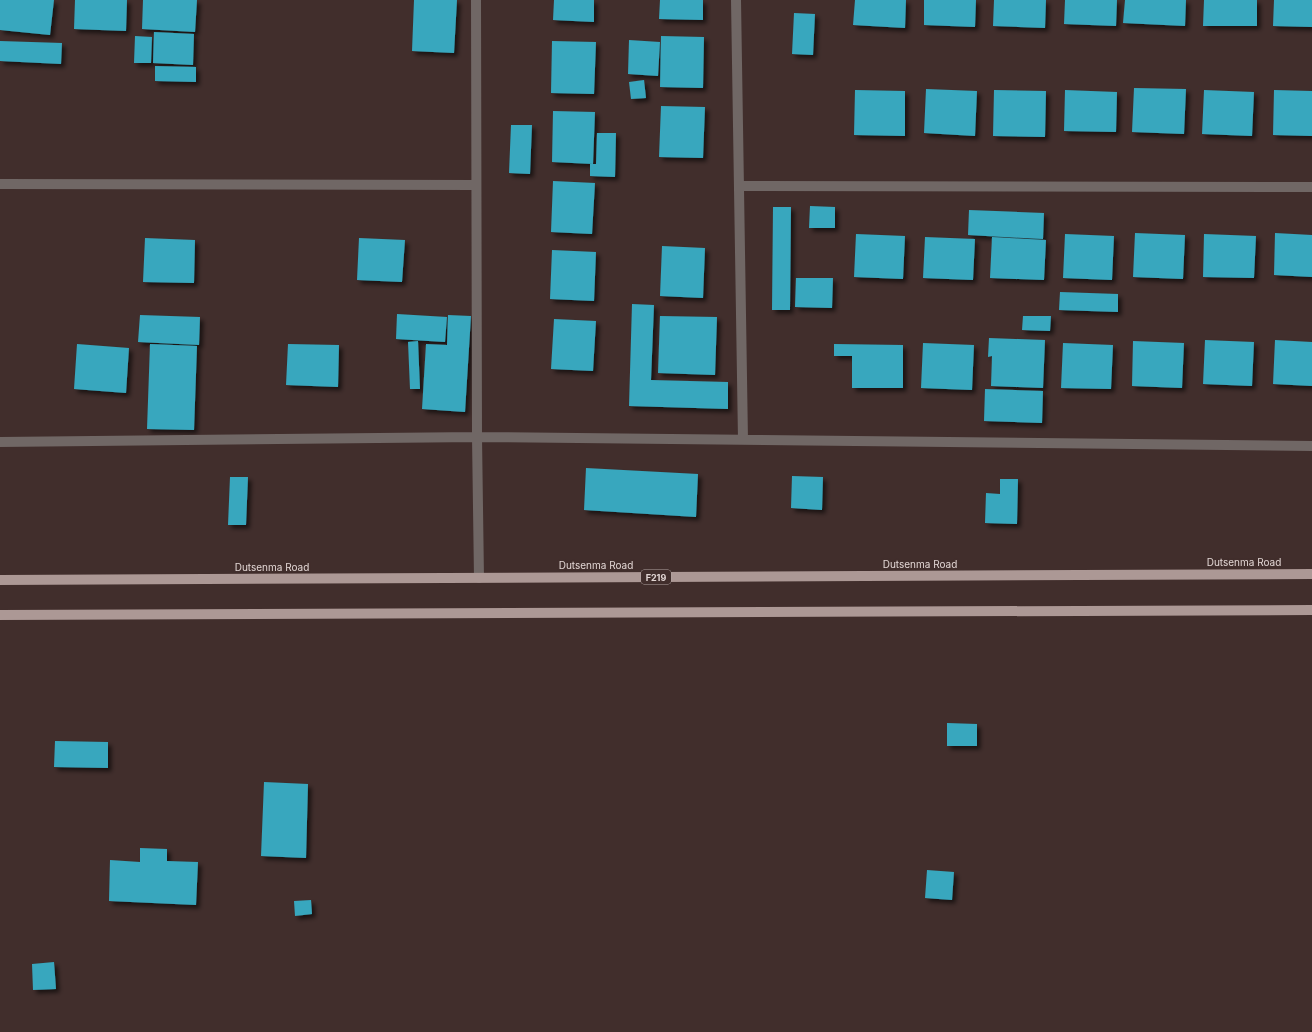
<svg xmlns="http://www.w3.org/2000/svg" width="1312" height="1032" font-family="Inter,sans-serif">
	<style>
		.building { fill: #37a7be; filter: url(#shadow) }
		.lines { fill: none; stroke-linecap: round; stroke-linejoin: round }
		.minor { stroke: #706765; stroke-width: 10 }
		.major { stroke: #ac9895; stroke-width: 10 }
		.labels { text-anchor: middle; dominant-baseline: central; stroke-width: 4; stroke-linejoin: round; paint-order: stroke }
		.shield { fill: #412e2c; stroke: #b2a4a2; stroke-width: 1 }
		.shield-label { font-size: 9px; font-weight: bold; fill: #e2d6d4 }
		.street-label { font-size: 10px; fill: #e2d6d4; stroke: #412e2c }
	</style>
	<defs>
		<filter id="shadow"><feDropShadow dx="3.5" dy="3.5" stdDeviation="2" flood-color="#0009"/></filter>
	</defs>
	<rect width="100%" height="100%" fill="#412e2c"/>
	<path class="building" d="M0,0H54L50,35L0,30Z
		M75,0H127L126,31L74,29Z
		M143,0H197L195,32L142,29Z
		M414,0H457L454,53L412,51Z
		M554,0H594V22L553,20Z
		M660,0H703V20L659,19Z
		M855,0H906L905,28L853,25Z
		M924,0H976L975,27L924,25Z
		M994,0H1046L1045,28L993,26Z
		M1065,0H1117L1116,26L1064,24Z
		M1125,0H1186L1185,26L1123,23Z
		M1204,0H1257V26H1203Z
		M1274,0H1312V27L1273,26Z
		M794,13L815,14L813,55L792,54Z
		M154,32L194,34L193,65L153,63Z
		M135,36L152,37L151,63H134Z
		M661,36L704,37L703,88L660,87Z
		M629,40L660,42L658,76L628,74Z
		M0,41L62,43L61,64L0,61Z
		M552,41L596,42L594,94L551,93Z
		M155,66L196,67V82L155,81Z
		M644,80L646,98L631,99L629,82Z
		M1134,88L1186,89L1184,134L1132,132Z
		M926,89L977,91L975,136L924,133Z
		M855,90L905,91V136L854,135Z
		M994,90L1046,91L1045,137L993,136Z
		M1065,90L1117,92L1116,132L1064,131Z
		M1204,90L1254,92L1252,136L1202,134Z
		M1274,90L1312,91V136L1273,135Z
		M661,106L705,107L703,158L659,157Z
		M553,111L595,112L593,164L552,162Z
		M511,125H532L530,174L509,173Z
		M597,133H616L615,177L590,176V164H596Z
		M553,181L595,183L592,234L551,232Z
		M810,206L835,207V228H809Z
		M773,207H791L790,310H772Z
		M969,210L1044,213L1043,239L968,235Z
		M1135,233L1185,235L1183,279L1133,277Z
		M1275,233L1312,235V277L1274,275Z
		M856,234L905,236L903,279L854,277Z
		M1065,234L1114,236L1112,280L1063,278Z
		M1204,234L1256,236L1254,278L1203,277Z
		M925,237L975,239L973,280L923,278Z
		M992,237L1046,240L1044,280L990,278Z
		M145,238L195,240L194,283L143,282Z
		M359,238L405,240L402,282L357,280Z
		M662,246L705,248L703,298L660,296Z
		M552,250L596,252L594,301L550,299Z
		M796,278H833L832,308L795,307Z
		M1060,292L1118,294V312L1059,310Z
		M632,304L654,305L651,380L728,382V409L629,406Z
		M397,314L447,317L445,342L396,339Z
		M140,315L200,317L199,345L138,342Z
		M448,315L471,316L465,412L422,409L426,344L447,345Z
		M660,316L717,317L715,375L658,373Z
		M1023,316H1051L1050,331L1022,330Z
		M554,319L596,321L593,371L551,369Z
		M989,338L1045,340L1043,388L991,386L992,356L988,357Z
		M1205,340L1254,342L1252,386L1203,384Z
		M1275,340L1312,342V386L1273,384Z
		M418,341L420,389H410L408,342Z
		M1133,341L1184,343L1182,388L1132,386Z
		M923,343L974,345L972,390L921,388Z
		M1063,343L1113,345L1111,389L1061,388Z
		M77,344L129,348L126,393L74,389Z
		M150,344L197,346L194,430L147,429Z
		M288,344L339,345L338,387L286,385Z
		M834,344L903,345V388H852V356H834Z
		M985,389L1043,391L1042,423L984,421Z
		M586,468L698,474L696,517L584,510Z
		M792,476L823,477L822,510L791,508Z
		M230,477H248L246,525H228Z
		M1000,479H1018L1017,524L985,523L986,493L1000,494Z
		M947,723L977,724V746H947Z
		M55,741L108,742V768L54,767Z
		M264,782L308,784L306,858L261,856Z
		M140,848L167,849V861L198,862L196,905L109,901L110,860L140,862Z
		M927,870L954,872L952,900L925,898Z
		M311,900L312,914L295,916L294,901Z
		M54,962L56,989L33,990L32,964Z"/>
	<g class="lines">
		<path class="minor" d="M476,0L477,437L479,578
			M736,0L743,440
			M0,184L476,185
			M739,186L1312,187
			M0,442L477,437L1312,446"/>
		<path class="major" d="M0,580L1312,574
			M0,615L1312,610"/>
	</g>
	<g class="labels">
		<rect class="shield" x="641" y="570" width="30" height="14" rx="3"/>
		<g class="shield-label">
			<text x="656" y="577">F219</text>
		</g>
		<g class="street-label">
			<text x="1244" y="562">Dutsenma Road</text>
			<text x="920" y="564">Dutsenma Road</text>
			<text x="596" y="565">Dutsenma Road</text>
			<text x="272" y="567">Dutsenma Road</text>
		</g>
	</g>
</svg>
